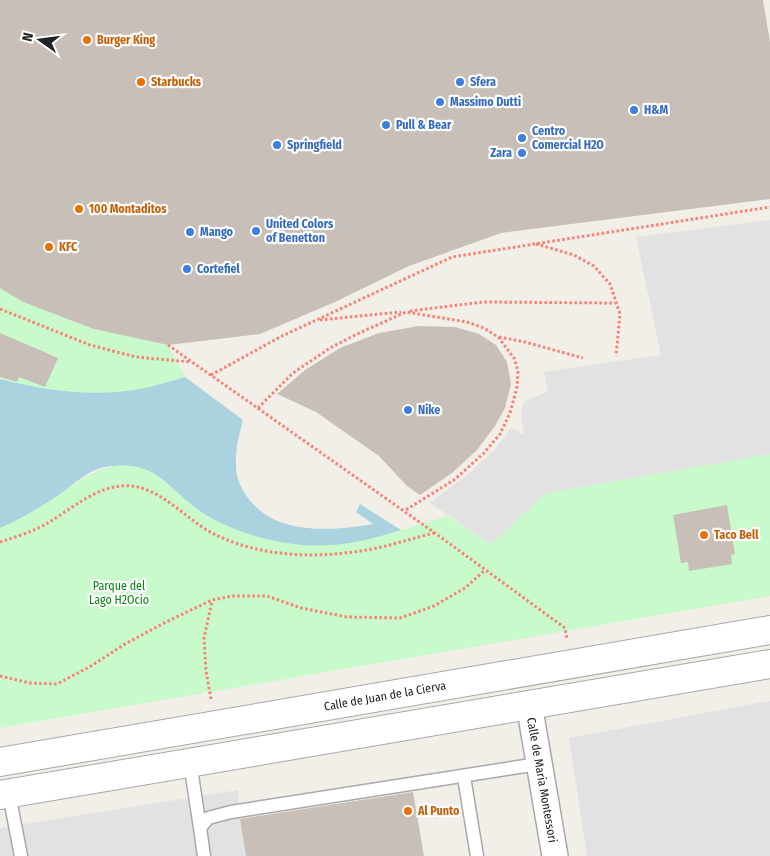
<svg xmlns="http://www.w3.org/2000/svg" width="770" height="856" font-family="'Fira Sans Condensed',sans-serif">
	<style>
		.park { fill: #c8facc }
		.parking { fill: #e2e2e2 }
		.water { fill: #aad3df }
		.building { fill: #c7bfb8 }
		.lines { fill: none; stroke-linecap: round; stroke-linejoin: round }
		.service-casing { stroke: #a9a9a9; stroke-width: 15 }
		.minor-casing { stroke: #a9a9a9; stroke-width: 28 }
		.tertiary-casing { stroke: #a9a9a9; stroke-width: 30 }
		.path { stroke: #fa8072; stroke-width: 3; stroke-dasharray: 2.5 2.5; stroke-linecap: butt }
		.service { stroke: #fff; stroke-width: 12 }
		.minor { stroke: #fff; stroke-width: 25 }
		.tertiary { stroke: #fff; stroke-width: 28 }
		.food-dot { fill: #e8710a; stroke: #fff; stroke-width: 2 }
		.shop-dot { fill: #3f7fe0; stroke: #fff; stroke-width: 2 }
		.labels { text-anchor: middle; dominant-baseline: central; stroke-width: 4.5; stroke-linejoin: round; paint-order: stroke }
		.food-label { font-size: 12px; font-weight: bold; fill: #c56008; stroke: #fff; text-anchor: start }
		.shop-label { font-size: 12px; font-weight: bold; fill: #366cbe; stroke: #fff; text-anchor: start }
		.park-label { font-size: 12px; fill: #0c8416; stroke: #fff }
		.street-label { font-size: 12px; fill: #222; stroke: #fff }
	</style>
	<rect width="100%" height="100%" fill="#f2efe9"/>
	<path class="park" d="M0,288L23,302L94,329L168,345L185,377C170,381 155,386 140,389C92,397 47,391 0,379Z
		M770,454V596L0,728V528C19,520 39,508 56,497C81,481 96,465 127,465C149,465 164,481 179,494C187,501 197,509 206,514C224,526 245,533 266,538C334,554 382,536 447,516L491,544L546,493Z"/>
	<path class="parking" d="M770,220V454L546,493L491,544L430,503L465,477L494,450L511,428L524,435L521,415L524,402L548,391L544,372L661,355L636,237Z
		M770,701V856H587L569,738Z
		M238,790L240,819L246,856H0V828Z"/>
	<path class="water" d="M185,377L243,420C239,435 235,451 236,466C236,477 241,489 248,498C276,536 332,531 373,524L356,512L360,504L401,530C379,537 357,543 334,545C292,548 243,537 206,515C166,490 160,458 105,467C87,470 71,487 56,497C39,508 19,520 0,528V379C47,391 92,397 140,389C155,386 170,381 185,377Z"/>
	<path class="building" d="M0,0H763L770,42V199L501,233L409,266L335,302L260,334L168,345L94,329L23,302L0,288Z
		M419,326L455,327L479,334L496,345L507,362L511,384L505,408L495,426L477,450L452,473L420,495L407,486L379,456L316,412L277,394L305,370L340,348L379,333Z
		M0,333L58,358L45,387L19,377L17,382L0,377Z
		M727,505L735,554L731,555L732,564L689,571L688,562L681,563L673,515Z
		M413,792L424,856H246L240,819Z"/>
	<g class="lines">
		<defs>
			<path id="service" d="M190,762L200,828
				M464,777L477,856
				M9,794L21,856
				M204,856L200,828L208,818L231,812L538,764"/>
			<path id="minor" d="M529,704L555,856"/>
			<path id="tertiary" d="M0,762L770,630
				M0,795L770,664"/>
		</defs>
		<use href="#service" class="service-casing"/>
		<use href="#minor" class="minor-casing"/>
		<use href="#tertiary" class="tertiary-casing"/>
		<path class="path" d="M536,244L574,255L594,266L610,284L620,314L616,356
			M0,309L90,345L136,357L191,362
			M410,311L483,302L616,303
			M320,320L401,312
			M499,337L525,342L583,358
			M168,345L435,533L565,628L567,639
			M211,375L282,336L452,257L770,207
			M258,408L293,373L330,348L357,334L406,312L467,322L484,328L498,337L514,358L518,371L517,387L510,413L500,434L484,453L454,480L404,511
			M0,542C15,537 32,532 46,524C72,509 99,483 131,486C162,489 186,519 212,533C260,558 320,559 372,549C393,545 413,538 434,533
			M0,676L30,683L57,684L91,666L125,644L166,622L212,600L233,596H267L301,608L347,617L400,618L434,606L465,588L485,570
			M211,699L206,671L204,638L212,601"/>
		<use href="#service" class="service"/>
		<use href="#minor" class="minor"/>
		<use href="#tertiary" class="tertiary"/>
	</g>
	<g class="food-dot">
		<circle cx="87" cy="40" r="5"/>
		<circle cx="141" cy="82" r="5"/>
		<circle cx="79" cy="209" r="5"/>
		<circle cx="49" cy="247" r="5"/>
		<circle cx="704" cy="535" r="5"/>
		<circle cx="408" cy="811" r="5"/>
	</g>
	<g class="shop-dot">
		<circle cx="460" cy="82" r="5"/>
		<circle cx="440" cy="102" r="5"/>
		<circle cx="634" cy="110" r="5"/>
		<circle cx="386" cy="125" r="5"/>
		<circle cx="522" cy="138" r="5"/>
		<circle cx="277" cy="145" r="5"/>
		<circle cx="522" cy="153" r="5"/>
		<circle cx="256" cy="231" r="5"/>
		<circle cx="190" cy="232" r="5"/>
		<circle cx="187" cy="269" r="5"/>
		<circle cx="408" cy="410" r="5"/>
	</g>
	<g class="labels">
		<g class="food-label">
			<text x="97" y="40">Burger King</text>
			<text x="151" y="82">Starbucks</text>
			<text x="89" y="209">100 Montaditos</text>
			<text x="59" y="247">KFC</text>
			<text x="714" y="535">Taco Bell</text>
			<text x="418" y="811">Al Punto</text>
		</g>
		<g class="shop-label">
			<text x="470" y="82">Sfera</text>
			<text x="450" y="102">Massimo Dutti</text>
			<text x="644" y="110">H&amp;M</text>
			<text x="396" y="125">Pull &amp; Bear</text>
			<text x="532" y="131">Centro<tspan x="532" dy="14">Comercial H2O</tspan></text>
			<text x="287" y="145">Springfield</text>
			<text x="512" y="153" text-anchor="end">Zara</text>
			<text x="266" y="224">United Colors<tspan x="266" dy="14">of Benetton</tspan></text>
			<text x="200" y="232">Mango</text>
			<text x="197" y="269">Cortefiel</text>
			<text x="418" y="410">Nike</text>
		</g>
		<g class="park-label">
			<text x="119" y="586">Parque del<tspan x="119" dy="14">Lago H2Ocio</tspan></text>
		</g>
		<g class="street-label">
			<text transform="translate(385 696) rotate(-10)">Calle de Juan de la Cierva</text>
			<text transform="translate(542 780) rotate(80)">Calle de María Montessori</text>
		</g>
	</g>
	<g transform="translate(40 40) rotate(284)" stroke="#ffffff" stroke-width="4" paint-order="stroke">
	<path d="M0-4L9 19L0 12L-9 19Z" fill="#222222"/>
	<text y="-8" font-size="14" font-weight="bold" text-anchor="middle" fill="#222222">N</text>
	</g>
</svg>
